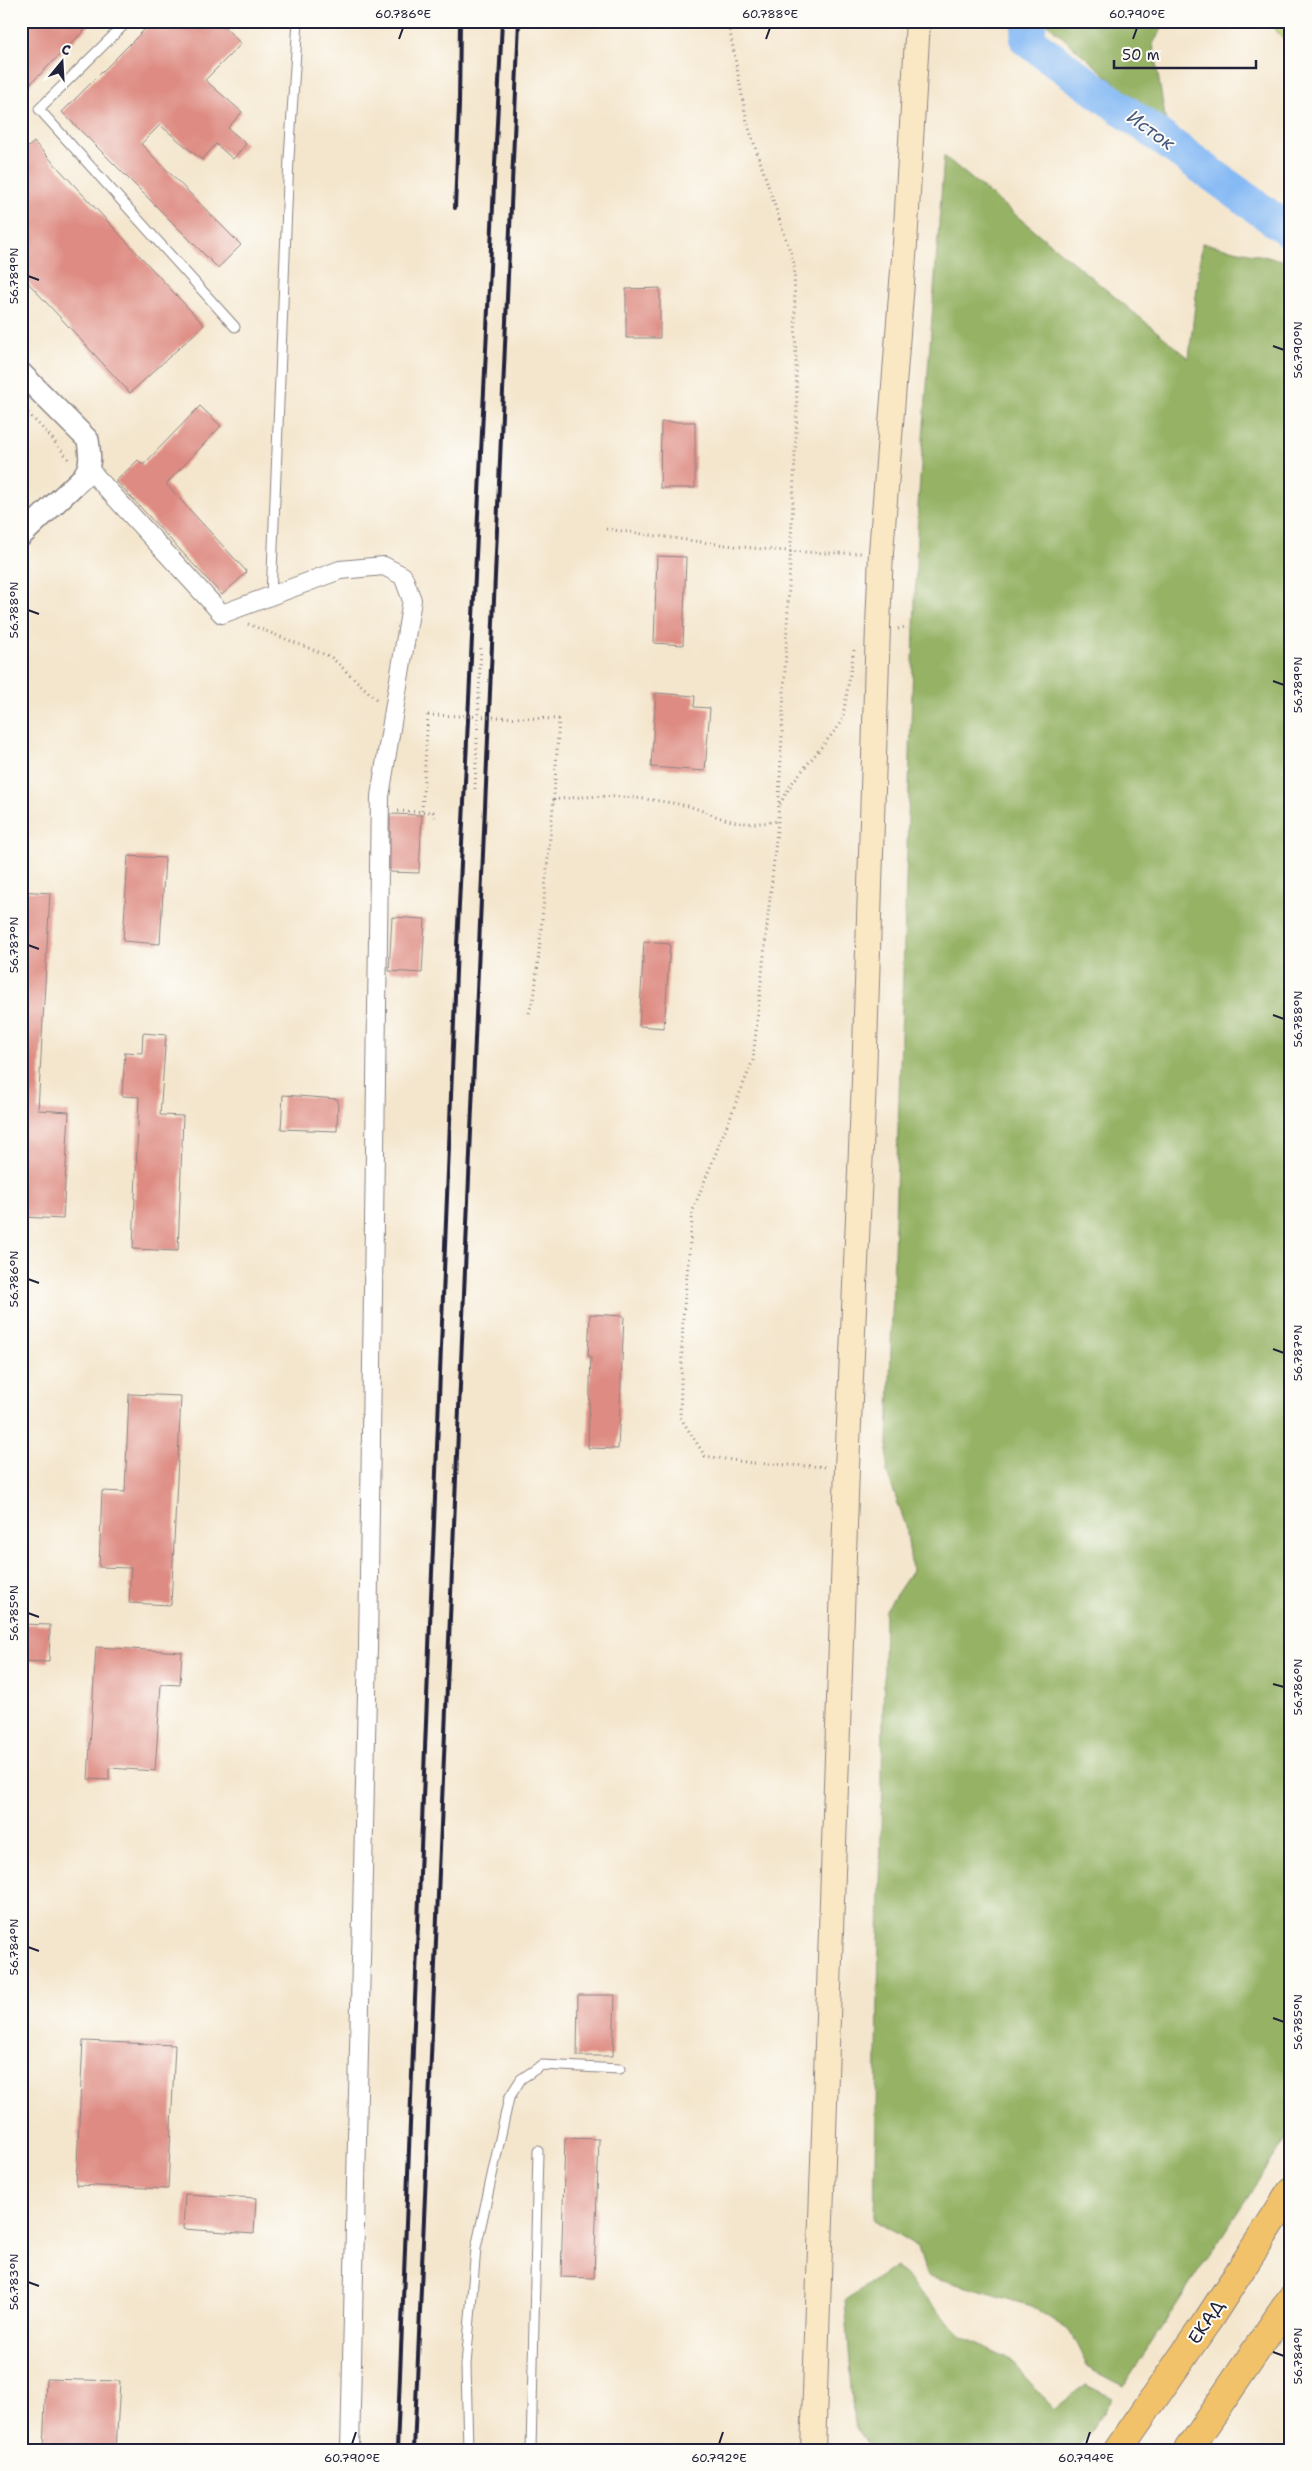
<svg xmlns="http://www.w3.org/2000/svg" width="1312" height="2471" font-family="'Shantell Sans',sans-serif">
	<style>
		.green { fill: #bcd073; stroke: #6f7957 }
		.forest { fill: #95b265; stroke: #5c6a50 }
		.lines { fill: none; stroke-linecap: round; stroke-linejoin: round }
		.river { stroke: #86baf4; stroke-width: 34 }
		.building { fill: #de8c83 }
		.service-casing { stroke: #8b8484; stroke-width: 11 }
		.minor-casing { stroke: #8b8484; stroke-width: 20 }
		.tertiary-casing { stroke: #8b8484; stroke-width: 24 }
		.secondary-casing { stroke: #8b8484; stroke-width: 26 }
		.trunk-casing { stroke: #8b8484; stroke-width: 30 }
		.path { stroke: #8b8484; stroke-width: 3; stroke-dasharray: 1 4; stroke-linecap: butt }
		.service { stroke: #fff; stroke-width: 9 }
		.minor { stroke: #fff; stroke-width: 18 }
		.tertiary { stroke: #fff; stroke-width: 21 }
		.secondary { stroke: #fae7c3; stroke-width: 24 }
		.trunk { stroke: #f2c26a; stroke-width: 28 }
		.rail { stroke: #22223b; stroke-width: 4 }
		.path-bridge { stroke: #8b8484; stroke-width: 3; stroke-dasharray: 1 4; stroke-linecap: butt }
		.ticks { fill: none; stroke: #22223b; stroke-width: 2 }
		.labels { text-anchor: middle; dominant-baseline: central; stroke-width: 4; stroke-linejoin: round; paint-order: stroke }
		.street-label { font-size: 18px; fill: #22223b; stroke: #fdfcf7 }
		.water-label { font-size: 19px; font-style: italic; fill: #45577c; stroke: #fdfcf7 }
		.neatline { fill: none; stroke: #22223b; stroke-width: 2 }
		.ticks-label { font-size: 12px; text-anchor: middle; fill: #22223b }
	</style>
	<rect width="100%" height="100%" fill="#fdfcf7"/>
	<filter id="ink" filterUnits="userSpaceOnUse"><feTurbulence type="fractalNoise" baseFrequency=".02" numOctaves="2"/><feDisplacementMap in="SourceGraphic" scale="10" xChannelSelector="R" yChannelSelector="G"/><feConvolveMatrix kernelMatrix="1 2 1 2 8 2 1 2 1" color-interpolation-filters="sRGB"/></filter>
	<filter id="wash" filterUnits="userSpaceOnUse"><feTurbulence type="fractalNoise" baseFrequency=".0096" numOctaves="4" result="noise"/><feDisplacementMap in="SourceGraphic" scale="20" xChannelSelector="R" yChannelSelector="G"/><feGaussianBlur stdDeviation="1.12" result="paint"/><feColorMatrix in="noise" values="0 0 0 0 0 0 0 0 0 0 0 0 0 0 0 0 0 1.4 0 .05"/><feComposite in="paint" operator="in"/></filter>
	<g filter="url(#wash)">
		<rect width="100%" height="100%" fill="#f4e6cd"/>
		<path class="green" d="M1269,21H1291V49Z"/>
		<path class="forest" d="M1044,21H1166L1153,44L1167,129Z
			M944,156L1189,358L1202,243L1291,262V2131L1123,2386L1088,2368L1070,2331L1031,2306L926,2275L918,2247L874,2220L885,1611L912,1571L906,1526L887,1473L918,506Z
			M896,2266L963,2337L1008,2358L1054,2409L1086,2385L1113,2398L1077,2450H872L855,2426L845,2300Z"/>
		<g class="lines">
			<path class="river" d="M1030,21L1027,40L1291,232"/>
		</g>
		<g id="blocks">
			<path class="building" d="M21,21H94L21,93Z
				M153,21H219L241,44L205,80L242,112L228,128L246,144L233,159L216,144L202,160L160,125L141,144L241,245L218,268L62,112Z
				M34,142L204,325L130,393L21,275V153Z
				M660,288V338H626V289Z
				M200,406L221,426L166,484L247,572L222,595L116,481L138,460L143,465Z
				M661,422H695V488H660Z
				M657,556L686,557L683,645L654,643Z
				M656,693L695,696L694,707L710,708L705,771L651,767Z
				M390,814L422,815L419,873L390,872Z
				M128,856L165,858L160,944L123,941Z
				M21,891L50,893L38,1110L69,1112L63,1219L21,1217Z
				M392,917L425,919L422,973L389,971Z
				M644,942L670,944L664,1028L639,1026Z
				M143,1033L166,1035L160,1115L183,1116L178,1251L133,1249L139,1097L122,1096L125,1052L142,1053Z
				M283,1095L338,1099L337,1131L281,1129Z
				M590,1314L624,1316L618,1449L588,1448L591,1356H588Z
				M129,1394L181,1396L171,1605L129,1603L131,1568L99,1567L102,1491L125,1492Z
				M21,1624L50,1625L49,1662L21,1661Z
				M96,1647L182,1652L180,1685L161,1684L155,1771L109,1768V1780L88,1779Z
				M578,1995H615L613,2056H577Z
				M83,2041L175,2045L168,2189L76,2185Z
				M565,2138L599,2139L594,2278L561,2277Z
				M185,2194L256,2198L254,2234L183,2229Z
				M46,2379L120,2381L116,2450H43Z"/>
		</g>
	</g>
	<g filter="url(#ink)">
		<use href="#blocks" fill-opacity="0" stroke="#8b8484" stroke-width="1"/>
		<g class="lines">
			<defs>
				<path id="service" d="M128,21L39,109L235,327
					M271,596L289,158L298,21
					M468,2450L466,2365L476,2248L509,2098L521,2079L542,2065L620,2069
					M531,2450L538,2151"/>
				<path id="minor" d="M89,469L222,614L340,570L384,566L403,576L412,600L380,796L368,1648L350,2450"/>
				<path id="tertiary" d="M21,373L88,440C90,455 92,465 83,477L21,536"/>
				<path id="secondary" d="M813,2450L847,1468L864,1080L878,626L881,552L905,244L918,21"/>
				<path id="trunk" d="M1118,2450L1208,2320L1291,2192
					M1188,2450L1291,2299"/>
			</defs>
			<use href="#service" class="service-casing"/>
			<use href="#minor" class="minor-casing"/>
			<use href="#tertiary" class="tertiary-casing"/>
			<use href="#secondary" class="secondary-casing"/>
			<use href="#trunk" class="trunk-casing"/>
			<path class="path" d="M728,21L747,122L794,263L797,413L778,821L753,1060L693,1210L683,1318L680,1417L705,1456L752,1463L827,1467
				M21,406L50,436L70,461
				M606,529C691,540 776,555 861,553
				M248,624L331,657L378,701
				M898,629L905,627
				M475,789L481,645
				M553,800C599,793 643,797 688,806C703,810 717,818 732,821C747,825 764,823 778,821
				M780,804L792,783L842,722L854,650
				M398,811L433,812L435,817
				M422,811L428,715
				M529,1013L535,992L554,796L559,719"/>
			<use href="#service" class="service"/>
			<use href="#minor" class="minor"/>
			<use href="#tertiary" class="tertiary"/>
			<use href="#secondary" class="secondary"/>
			<use href="#trunk" class="trunk"/>
			<path class="rail" d="M455,208L459,105L460,21
				M397,2450L457,946L502,21
				M414,2450L519,21"/>
			<path class="path-bridge" d="M428,715L559,719"/>
		</g>
	</g>
	<path class="ticks" d="M399,39L403,28M766,39L770,28M1133,39L1137,28M28,276L39,280M1273,346L1284,350M28,610L39,614M1273,681L1284,685M28,945L39,949M1273,1015L1284,1019M28,1279L39,1283M1273,1349L1284,1353M28,1613L39,1617M1273,1684L1284,1687M28,1947L39,1951M1273,2018L1284,2022M28,2282L39,2286M1273,2352L1284,2356M352,2444L356,2432M719,2444L723,2432M1086,2444L1090,2432"/>
	<g class="labels">
		<g class="street-label">
			<text transform="translate(1206 2322) rotate(-56)">ЕКАД</text>
		</g>
		<g class="water-label">
			<text transform="translate(1151 130) rotate(36)">Исток</text>
		</g>
	</g>
	<rect width="1312" height="2471" fill="none" stroke="#fdfcf7" stroke-width="55"/>
	<g transform="translate(62 62) rotate(18)" stroke="#fdfcf7" stroke-width="4" paint-order="stroke">
	<path d="M0-4L9 19L0 12L-9 19Z" fill="#22223b"/>
	<text y="-8" font-size="14" font-weight="bold" text-anchor="middle" fill="#22223b">С</text>
	</g>
	<path d="M1114 60v8h142v-8" fill="none" stroke="#22223b" stroke-width="2.5"/>
	<text x="1122" y="60" font-size="15" fill="#22223b" stroke="#fdfcf7" stroke-width="4" paint-order="stroke">50 m</text>
	<rect x="28" y="28" width="1256" height="2416" class="neatline"/>
	<g class="ticks-label">
		<text x="403" y="18">60.786°E</text>
		<text x="770" y="18">60.788°E</text>
		<text x="1137" y="18">60.790°E</text>
		<text transform="translate(14 276) rotate(-90)" y="4">56.789°N</text>
		<text transform="translate(1298 350) rotate(-90)" y="4">56.790°N</text>
		<text transform="translate(14 610) rotate(-90)" y="4">56.788°N</text>
		<text transform="translate(1298 685) rotate(-90)" y="4">56.789°N</text>
		<text transform="translate(14 945) rotate(-90)" y="4">56.787°N</text>
		<text transform="translate(1298 1019) rotate(-90)" y="4">56.788°N</text>
		<text transform="translate(14 1279) rotate(-90)" y="4">56.786°N</text>
		<text transform="translate(1298 1353) rotate(-90)" y="4">56.787°N</text>
		<text transform="translate(14 1613) rotate(-90)" y="4">56.785°N</text>
		<text transform="translate(1298 1687) rotate(-90)" y="4">56.786°N</text>
		<text transform="translate(14 1947) rotate(-90)" y="4">56.784°N</text>
		<text transform="translate(1298 2022) rotate(-90)" y="4">56.785°N</text>
		<text transform="translate(14 2282) rotate(-90)" y="4">56.783°N</text>
		<text transform="translate(1298 2356) rotate(-90)" y="4">56.784°N</text>
		<text x="352" y="2462">60.790°E</text>
		<text x="719" y="2462">60.792°E</text>
		<text x="1086" y="2462">60.794°E</text>
	</g>
</svg>
